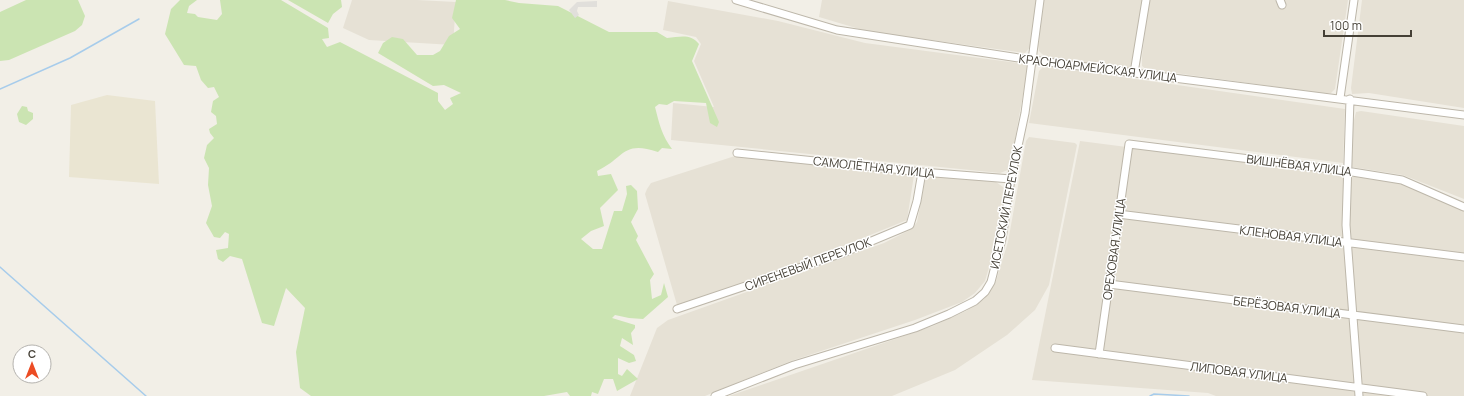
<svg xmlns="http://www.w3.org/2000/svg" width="1464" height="396" font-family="Manrope,sans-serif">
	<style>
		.residential { fill: #e6e1d5 }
		.education { fill: #eae5d2 }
		.green { fill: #cbe4b2 }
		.parking { fill: #e1dfdb }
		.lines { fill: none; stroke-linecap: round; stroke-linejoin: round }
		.stream { stroke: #a7cceb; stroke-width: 1.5 }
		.minor-casing { stroke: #bdb7aa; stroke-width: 9 }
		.minor { stroke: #fff; stroke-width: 7 }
		.labels { text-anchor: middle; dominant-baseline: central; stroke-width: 3; stroke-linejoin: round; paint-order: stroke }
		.street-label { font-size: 12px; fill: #454036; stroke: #fff }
	</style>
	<rect width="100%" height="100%" fill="#f2efe7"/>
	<path class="residential" d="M352,0H417L456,2L453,45L369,40L343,28Z
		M822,0H1038L1032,45L1025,53L866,31L819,17Z
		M1044,0H1144L1132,67L1127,69L1047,57L1042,54L1039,51L1038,45Z
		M1149,0H1348L1335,89L1331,93H1322L1146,69L1142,66V56Z
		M1362,0H1464V108L1369,93L1352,94L1351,88Z
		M668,1L778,21L865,43L1026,64L1028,67L1011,161L1008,170L1000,173L671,140L673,103L714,107L694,61L701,44L696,37L663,30Z
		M1044,66L1345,109L1343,163L1029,123L1039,71Z
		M1361,111L1464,126V199L1403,175L1352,167L1353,124L1356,112Z
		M1029,137L1075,143L1077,145L1049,285L1035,310L1007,335L955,370L892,396H729L933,326L966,311L984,299L996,281L1008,242L1026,141Z
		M1080,141L1351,176L1408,185L1464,211V396H1216L1208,393L1032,380Z
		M735,156L910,172L914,175L907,220L743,287L677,305L645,194L647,189L651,183Z
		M932,175L996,182L1003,187L1005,196L995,247L985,281L975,293L962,302L915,320L791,361L705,396H630L657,328L668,320L884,243L912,229L917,222L925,181L927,177Z"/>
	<path class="education" d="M107,95L155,101L159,184L69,177L71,105Z"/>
	<path class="green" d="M26,0H78L85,16L82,25L75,31L9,60L0,61V12Z
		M180,0H197L189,6L187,13L195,14L198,17L217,20L222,14L220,0H281L328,28L329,38L322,39L327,47L340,42L438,93V101L445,110L453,104L450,98L461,93L444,85L433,86L378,53L383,43L392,37L403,39L417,55H433L440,51L449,36L460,29L452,18L456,0H505L519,3L558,6L609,32H657L667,38C680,37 690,33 699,44L692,61L719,122L717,127L710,123L706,103L674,101L667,105L659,104L655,107C659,123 662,136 672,149L662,148L658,152C622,140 625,158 597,171L598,176L611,174L618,190L600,208L604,226L591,231L581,239L593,249H602L614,211H622L627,194L626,186L631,185L637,191L638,209L631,222L638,236L636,240L654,274L650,280L652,299L661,295L664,283L668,297L643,319L629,318L615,315L612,318L635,325V328L631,333L633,345L622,338L620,346L634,355L636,361L629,363L618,358V374L622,376L627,369L638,379L617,391L613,379H604L598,394L592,392L591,396H570L567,392L544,396H311L300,388L296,352L305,308L286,288L274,326L262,323L242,259L230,256L223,262L218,259L216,250L228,248L229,234L225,232L220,238L214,237L206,223L212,206L208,185L209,168L204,158L207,145L214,138L210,133L209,129L217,124L216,116L211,112L213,101L219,97L214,87L208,88L201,80L196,66L184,65L165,34L171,9Z
		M288,0H341L342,7L333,14L328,23Z
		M22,106L27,107L28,111L33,113V119L26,125L19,122L17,114Z"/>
	<path class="parking" d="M597,1V7H578L577,11L579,15L575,18L569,10L577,2Z"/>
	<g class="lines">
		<path class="stream" d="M0,89L70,58L139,19
			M0,267L146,396
			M1150,396L1154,394L1189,396"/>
		<defs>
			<path id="minor" d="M736,0L837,30L1032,60L1464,115
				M1280,0L1282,5
				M1134,73L1146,0
				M1340,98L1354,0
				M1350,99L1346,225L1359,396
				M737,153L922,172L1011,179
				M1118,214L1464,257
				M1109,284L1464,329
				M677,309L843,253L910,225L917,201L922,172
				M1055,348L1423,396
				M1099,354L1129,144L1346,171L1402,180L1464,207
				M715,396L794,365L915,328L949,314L975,301L985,292L991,282L1002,239L1011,179L1025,113L1040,0"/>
		</defs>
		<use href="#minor" class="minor-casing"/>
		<use href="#minor" class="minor"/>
	</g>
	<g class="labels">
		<g class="street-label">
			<text transform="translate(1098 68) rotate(7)">КРАСНОАРМЕЙСКАЯ УЛИЦА</text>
			<text transform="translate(1299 165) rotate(7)">ВИШНЁВАЯ УЛИЦА</text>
			<text transform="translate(874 167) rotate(6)">САМОЛЁТНАЯ УЛИЦА</text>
			<text transform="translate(1006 207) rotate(-79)">ИСЕТСКИЙ ПЕРЕУЛОК</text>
			<text transform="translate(1291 236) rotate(7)">КЛЕНОВАЯ УЛИЦА</text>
			<text transform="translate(1114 249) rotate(-82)">ОРЕХОВАЯ УЛИЦА</text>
			<text transform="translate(808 264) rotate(-20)">СИРЕНЕВЫЙ ПЕРЕУЛОК</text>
			<text transform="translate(1287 307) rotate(7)">БЕРЁЗОВАЯ УЛИЦА</text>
			<text transform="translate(1239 372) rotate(7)">ЛИПОВАЯ УЛИЦА</text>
		</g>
	</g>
	<g transform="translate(32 364)"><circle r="19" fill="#ffffff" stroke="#b5b3af"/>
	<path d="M0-3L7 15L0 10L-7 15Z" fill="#ec4c24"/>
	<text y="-6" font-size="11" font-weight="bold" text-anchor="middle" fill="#454036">С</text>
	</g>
	<path d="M1324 30v6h87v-6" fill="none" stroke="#454036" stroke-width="2"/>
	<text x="1330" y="30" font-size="12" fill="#454036" stroke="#ffffff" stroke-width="3" paint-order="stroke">100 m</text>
</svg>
